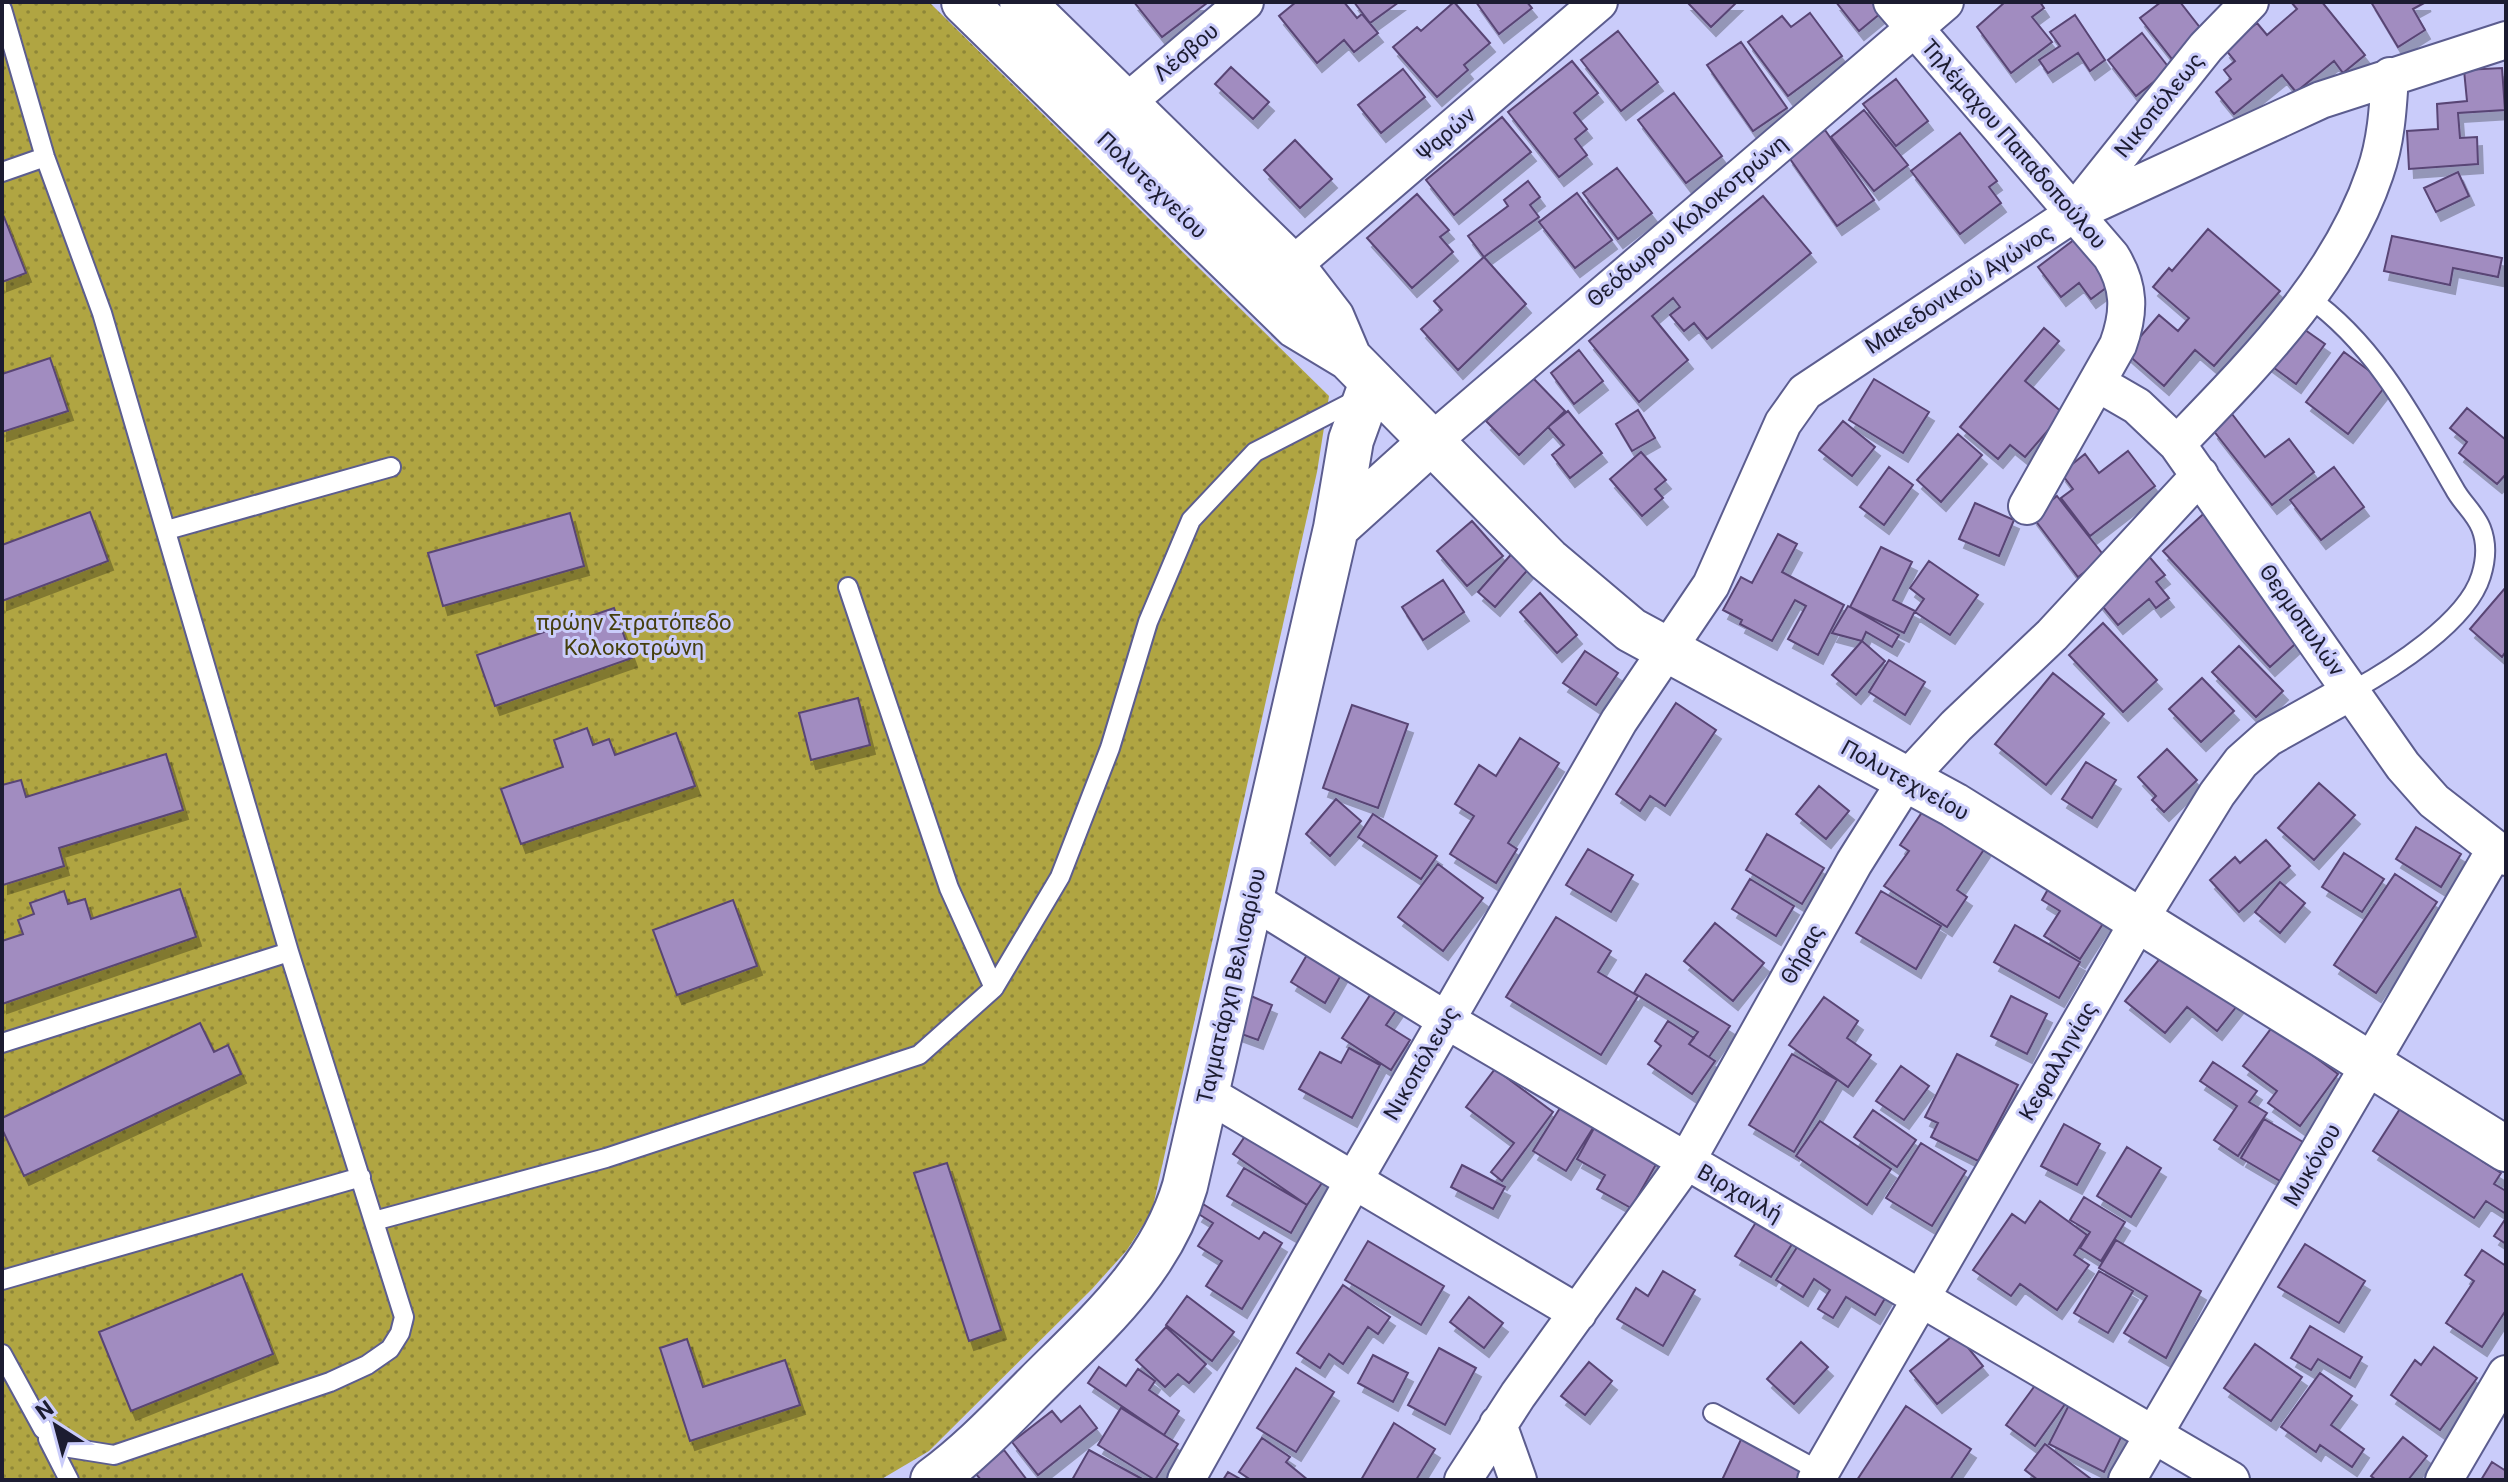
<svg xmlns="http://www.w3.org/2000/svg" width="2508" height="1482" font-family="Roboto,sans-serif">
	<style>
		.green { fill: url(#green-dots) }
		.building { fill: #a18cc0; stroke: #594574; stroke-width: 2; filter: url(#shadow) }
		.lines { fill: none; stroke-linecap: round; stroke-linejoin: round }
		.service-casing { stroke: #5c5d8f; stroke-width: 22 }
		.minor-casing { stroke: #5c5d8f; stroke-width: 40 }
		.tertiary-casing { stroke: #5c5d8f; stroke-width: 48 }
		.secondary-casing { stroke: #5c5d8f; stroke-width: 48 }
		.service { stroke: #fff; stroke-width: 18 }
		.minor { stroke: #fff; stroke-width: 36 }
		.tertiary { stroke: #fff; stroke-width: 44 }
		.secondary { stroke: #fff; stroke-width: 44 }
		.labels { text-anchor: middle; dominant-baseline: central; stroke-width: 6; stroke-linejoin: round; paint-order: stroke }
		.street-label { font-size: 22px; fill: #1c1c31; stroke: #caccfa }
		.park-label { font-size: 22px; fill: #453f0e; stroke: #caccfa }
	</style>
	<defs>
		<pattern id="green-dots" width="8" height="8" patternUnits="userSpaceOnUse" patternTransform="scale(2)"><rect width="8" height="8" fill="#b0a542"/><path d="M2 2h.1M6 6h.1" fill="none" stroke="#8e8638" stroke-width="1.8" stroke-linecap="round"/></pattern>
		<filter id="shadow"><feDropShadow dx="5" dy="9" stdDeviation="0" flood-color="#0004"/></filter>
	</defs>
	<rect width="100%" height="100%" fill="#caccfa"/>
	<path class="green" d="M2,2H929L1329,396L1317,472L1152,1211L1127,1250L1092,1289L929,1451L880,1480H2Z"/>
	<path class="building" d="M1134,2H1207V3L1162,37Z
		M1296,2H1344L1357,18L1362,14L1378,33L1354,52L1344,40L1317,63L1279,16Z
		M1354,2H1399L1370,23Z
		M1454,2L1490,43L1464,65L1468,70L1437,97L1393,47L1417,27L1421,31Z
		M1476,2H1527L1532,8L1499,34Z
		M1687,2H1737L1711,27Z
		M1836,2H1890L1892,4L1859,31Z
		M2005,2H2040L2044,8L2032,17L2052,42L2011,73L1977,27Z
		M2161,2H2180L2205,34L2172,59L2140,18Z
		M2291,2H2322L2365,55L2343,73L2334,61L2296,92L2282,75L2234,114L2216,92L2231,79L2224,70L2235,61L2225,49L2257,23L2267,35L2297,9Z
		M2371,2H2426L2413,9L2425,30L2398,47Z
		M1810,13L1842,56L1788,96L1748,42L1782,16L1791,27Z
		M2075,15L2105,60L2090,71L2078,53L2048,73L2039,60L2060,46L2050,32Z
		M1618,31L1658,82L1621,111L1581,60Z
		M2142,33L2170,69L2136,96L2108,60Z
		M1741,42L1787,108L1753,131L1707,65Z
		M1572,61L1598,93L1574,113L1587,129L1575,139L1587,155L1559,177L1508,112Z
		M1231,67L1269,102L1253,119L1215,84Z
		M2502,68L2505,110L2458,113L2460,138L2477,137L2478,164L2409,169L2407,131L2438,129L2437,104L2467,101L2464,70Z
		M1403,69L1425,97L1381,133L1358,105Z
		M1896,79L1928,121L1896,146L1863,104Z
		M1674,93L1722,156L1686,183L1638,120Z
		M1864,110L1908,165L1874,191L1831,137Z
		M1502,117L1531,152L1454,215L1426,180Z
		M1825,130L1874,200L1837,226L1788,156Z
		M1960,133L1997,181L1989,187L2001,203L1960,234L1911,171Z
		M1295,140L1332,179L1300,208L1264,170Z
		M1617,168L1652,213L1618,239L1583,193Z
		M2458,172L2469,196L2436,212L2424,188Z
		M1528,181L1540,197L1530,205L1539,217L1484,257L1468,236L1508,206L1504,200Z
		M1577,193L1612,240L1575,268L1539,222Z
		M1417,194L1449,230L1440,237L1453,252L1412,288L1367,238Z
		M1763,196L1811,253L1707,339L1694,323L1684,331L1670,315L1680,307L1673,298L1652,316L1688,360L1639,402L1589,341Z
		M4,217L26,273L2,282V218Z
		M2208,229L2280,291L2214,366L2195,350L2164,386L2126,353L2159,315L2178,331L2189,318L2153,287L2169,268L2172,271Z
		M2083,233L2118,279L2091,299L2079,283L2061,297L2038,267Z
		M2392,236L2502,258L2498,277L2453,268L2450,285L2384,271Z
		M1484,257L1526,304L1458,370L1421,329L1442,310L1434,301Z
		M2291,320L2325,344L2296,384L2262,359Z
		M2044,328L2059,341L2025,381L2063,413L2025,457L2010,445L1998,459L1960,427Z
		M1579,350L1603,381L1574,404L1551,373Z
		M2344,352L2387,384L2348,434L2306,402Z
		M50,358L68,411L2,432V374Z
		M1532,377L1565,411L1519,455L1486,421Z
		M1874,379L1929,412L1903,453L1849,420Z
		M2467,408L2506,440V474L2497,484L2459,453L2467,442L2450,428Z
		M1638,410L1655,438L1632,451L1616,424Z
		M1568,411L1602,453L1570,478L1552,455L1564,445L1548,427Z
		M2232,414L2265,457L2289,439L2314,472L2272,505L2213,430Z
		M1843,421L1875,447L1852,476L1819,450Z
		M1958,434L1982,455L1941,502L1917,480Z
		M2128,451L2155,486L2090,536L2061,498L2073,489L2061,473L2085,454L2099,473Z
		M1641,452L1666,480L1655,489L1663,498L1642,516L1610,479Z
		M1889,467L1913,485L1884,525L1860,507Z
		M2334,467L2364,507L2321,540L2290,500Z
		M2057,496L2105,557L2078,577L2032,516Z
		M1975,503L2014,520L1999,556L1959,539Z
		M2212,506L2305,635L2270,667L2163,551Z
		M90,512L108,561L2,601V545Z
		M570,513L584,566L443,606L428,553Z
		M1472,521L1503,556L1467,586L1437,551Z
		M1778,534L1797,544L1782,572L1844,605L1818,655L1788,639L1806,606L1795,600L1772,641L1740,624L1742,620L1723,610L1741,577L1752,583Z
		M1881,547L1912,562L1893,600L1915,611L1904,633L1850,607Z
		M1515,550L1532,565L1495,607L1478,592Z
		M2146,553L2165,575L2156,582L2169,598L2156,608L2149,599L2118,625L2094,596Z
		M1929,561L1978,595L1950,635L1915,612L1924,599L1910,588Z
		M1443,580L1464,612L1423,640L1402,607Z
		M2506,587V651L2502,657L2470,629Z
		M1540,593L1577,635L1557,653L1520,612Z
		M1848,606L1899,635L1892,647L1866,632L1862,641L1832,633Z
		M614,608L632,658L495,706L477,655Z
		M2103,623L2157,680L2123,712L2069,655Z
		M1862,641L1885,661L1856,695L1832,675Z
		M2239,646L2283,691L2256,717L2212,672Z
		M1585,651L1618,673L1596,705L1563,683Z
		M1889,660L1925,682L1905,715L1869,692Z
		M2053,673L2104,714L2046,785L1995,744Z
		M2202,678L2234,711L2201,742L2169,709Z
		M858,698L870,745L811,760L799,713Z
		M1676,703L1716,730L1665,806L1650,796L1640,811L1616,794Z
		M1352,705L1408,724L1378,808L1323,788Z
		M587,728L593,745L609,739L615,755L676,733L695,786L521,844L501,789L563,767L554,740Z
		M1520,738L1559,763L1508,843L1517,849L1496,883L1450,854L1474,816L1455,804L1479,765L1496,776Z
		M2167,749L2197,780L2164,812L2152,800L2156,796L2138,777Z
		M166,754L183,810L59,848L64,866L3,885L2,785L21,780L26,797Z
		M2086,762L2116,780L2092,818L2062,799Z
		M2319,783L2355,815L2314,860L2278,828Z
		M1819,786L1849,811L1826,839L1796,814Z
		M1336,799L1361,821L1330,856L1306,834Z
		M1929,802L1989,842L1957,890L1967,897L1947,927L1884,886L1909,851L1900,845Z
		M1373,814L1437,856L1421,879L1358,837Z
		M2416,827L2461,854L2441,887L2396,859Z
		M1767,834L1824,868L1802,904L1746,870Z
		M2266,840L2290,866L2239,912L2210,880L2235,857L2240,863Z
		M1588,849L1633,875L1611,912L1566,885Z
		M2344,853L2384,879L2362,912L2322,887Z
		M1438,864L1483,898L1443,951L1398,917Z
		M2395,874L2437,902L2376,993L2334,965Z
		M1750,879L1794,906L1776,936L1732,909Z
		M2280,882L2305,903L2280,933L2255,912Z
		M2051,884L2106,919L2080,959L2044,936L2060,911L2042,900Z
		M180,889L196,937L2,1004V941L23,934L18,920L34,914L30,903L64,891L68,904L85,899L91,919Z
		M1881,891L1941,926L1916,969L1856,933Z
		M733,900L757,966L677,995L653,930Z
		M1556,917L1611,951L1598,972L1638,996L1601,1055L1506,997Z
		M1715,923L1764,963L1733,1001L1684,961Z
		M2015,925L2080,962L2059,998L1994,962Z
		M2171,945L2241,1001L2217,1031L2187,1007L2165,1033L2125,1001Z
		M1311,948L1345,968L1325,1003L1291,982Z
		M1646,974L1730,1026L1709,1057L1689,1044L1698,1032L1634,993Z
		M1376,986L1401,1003L1386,1025L1410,1040L1391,1070L1342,1038Z
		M1251,996L1272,1005L1258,1040L1236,1032Z
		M2011,996L2047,1014L2027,1054L1991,1036Z
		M1824,997L1858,1021L1847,1038L1871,1055L1848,1087L1789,1045Z
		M1668,1021L1694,1038L1689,1044L1715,1061L1692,1094L1648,1064L1661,1046L1655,1041Z
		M200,1023L214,1052L228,1045L241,1074L24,1176L2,1129V1118Z
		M2273,1026L2338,1074L2300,1126L2268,1103L2277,1091L2243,1066Z
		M1349,1048L1380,1065L1352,1118L1299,1089L1320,1052L1341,1063Z
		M1792,1054L1837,1080L1794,1152L1749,1125Z
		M1957,1054L2018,1085L1978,1161L1931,1137L1938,1123L1925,1117Z
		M2213,1062L2257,1091L2249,1102L2267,1113L2238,1156L2214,1140L2237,1106L2200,1081Z
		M1901,1066L1929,1086L1904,1120L1876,1101Z
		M1495,1069L1553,1112L1502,1181L1491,1172L1514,1143L1466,1107Z
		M1565,1100L1598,1120L1566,1171L1533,1151Z
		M2405,1101L2486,1155L2482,1161L2501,1173L2494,1184L2506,1191V1214L2486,1201L2474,1218L2373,1151Z
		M1873,1110L1916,1140L1897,1167L1854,1137Z
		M1599,1119L1662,1154L1631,1208L1597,1189L1605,1175L1577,1159Z
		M2264,1119L2303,1142L2280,1181L2241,1158Z
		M1256,1120L1330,1171L1307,1205L1233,1154Z
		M1820,1121L1891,1169L1867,1205L1796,1156Z
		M2064,1124L2100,1144L2077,1185L2041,1166Z
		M1921,1143L1966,1171L1932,1226L1886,1198Z
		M2127,1147L2161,1168L2131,1217L2097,1196Z
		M947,1163L1001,1330L969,1341L914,1173Z
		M1462,1165L1505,1187L1493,1209L1451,1187Z
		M1244,1168L1307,1205L1291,1233L1227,1196Z
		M2084,1197L2125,1222L2101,1261L2080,1248L2090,1232L2070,1220Z
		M2040,1201L2087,1235L2074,1255L2089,1265L2057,1310L2020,1284L2011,1296L1973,1270L2012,1214L2025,1223Z
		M1203,1204L1259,1239L1264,1232L1282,1243L1242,1309L1206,1286L1222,1261L1198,1246L1213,1223L1197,1213Z
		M2506,1218V1244L2494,1236Z
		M1758,1219L1794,1241L1771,1277L1735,1256Z
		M2116,1240L2201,1291L2166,1358L2124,1333L2147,1296L2099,1268Z
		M1368,1241L1444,1286L1421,1325L1345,1280Z
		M1801,1241L1887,1295L1875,1315L1846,1297L1833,1318L1818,1309L1830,1290L1814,1279L1803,1297L1776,1280Z
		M2305,1244L2365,1281L2339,1323L2278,1287Z
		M2482,1250L2506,1266V1310L2482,1347L2446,1323L2474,1281L2465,1275Z
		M1663,1271L1695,1290L1663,1346L1617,1319L1636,1288L1648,1296Z
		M2099,1271L2133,1291L2108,1333L2074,1313Z
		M242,1274L273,1354L131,1411L99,1332Z
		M1343,1285L1390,1317L1378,1334L1368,1327L1343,1364L1329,1354L1320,1368L1297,1353Z
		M1187,1296L1234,1332L1212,1361L1166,1325Z
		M1469,1297L1503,1323L1484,1348L1450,1322Z
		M2310,1326L2362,1357L2350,1378L2318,1359L2311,1370L2291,1358Z
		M1166,1327L1206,1364L1189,1383L1178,1374L1165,1387L1136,1360Z
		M1956,1333L1983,1366L1937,1404L1910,1371Z
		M687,1339L703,1387L785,1360L800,1405L690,1441L660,1348Z
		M1801,1342L1828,1367L1794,1404L1767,1379Z
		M2255,1344L2302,1377L2271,1421L2224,1388Z
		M2434,1347L2477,1378L2440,1430L2391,1395L2415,1360L2421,1365Z
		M1439,1348L1476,1368L1445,1425L1408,1405Z
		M1373,1355L1408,1373L1393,1402L1358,1383Z
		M1589,1362L1612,1381L1585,1415L1561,1396Z
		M1099,1367L1126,1386L1138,1369L1155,1381L1149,1390L1179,1411L1164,1435L1088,1383Z
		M1296,1368L1334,1392L1296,1452L1257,1428Z
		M2320,1373L2352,1396L2331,1425L2364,1449L2352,1467L2320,1445L2316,1452L2281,1427Z
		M2039,1380L2068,1400L2035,1446L2006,1425Z
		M2071,1401L2125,1429L2104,1472L2049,1444Z
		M1080,1406L1097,1428L1038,1475L1012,1442L1052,1411L1061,1422Z
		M1906,1406L1971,1449L1950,1480H1857Z
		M1121,1408L1178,1444L1155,1480L1098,1445Z
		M1394,1423L1435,1449L1416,1480H1361Z
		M1745,1431L1806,1464L1798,1480H1722Z
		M2403,1437L2427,1456L2408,1480H2376L2371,1476Z
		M1262,1438L1290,1457L1286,1462L1308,1480H1251L1239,1472Z
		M2045,1444L2091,1479V1480H2038L2025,1470Z
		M1004,1450L1027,1480H981L975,1473Z
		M1089,1450L1144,1480H1072Z
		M2492,1462L2506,1471V1480H2481Z
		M1228,1472L1242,1480H1223Z"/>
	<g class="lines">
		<defs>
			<path id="service" d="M2,9L45,157L102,313L289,952L404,1317L400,1333L390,1349L367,1365L330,1382L114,1455L64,1447L43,1429L2,1354
				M2,172L45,157
				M2308,297C2375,344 2414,419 2454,488C2461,502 2475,513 2481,528C2487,543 2486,560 2481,576C2467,622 2392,669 2352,691
				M167,530L391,467
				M994,988L1060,877L1110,748L1148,622L1191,520L1255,452L1360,398
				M2,1043L289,952
				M374,1221L606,1158L919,1055L994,988L949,888L848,587
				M2,1280L361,1177
				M1713,1413L1821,1472
				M48,1439L69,1480"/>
			<path id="minor" d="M1892,2L2111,256C2130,286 2130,312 2118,345L2027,506
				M1126,103L1245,2
				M2079,206L2206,47L2250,2
				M1292,266L1599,2
				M2099,384L2137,406L2177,444L2403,766L2434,801L2506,857
				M1430,443L1945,2
				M2177,444C2254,364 2339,280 2375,173C2386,142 2388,109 2390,76
				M1252,900L1446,1020L2231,1480
				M1206,1093L1578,1313
				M1498,1424L1518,1480
				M1186,1480L1354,1180L1619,721L1711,585L1783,423L1805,392L2073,214L2321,100L2506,40
				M1463,1480L1518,1395L1686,1162L1854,863L1907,779L1956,726L2052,635L2200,475
				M1816,1480L2140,919L2217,794L2241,762L2268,738L2352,691
				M2127,1480L2495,850
				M2444,1480L2506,1374"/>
			<path id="tertiary" d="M1336,528L1351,440L1372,382
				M933,1480C971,1452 1003,1418 1036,1385C1096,1325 1161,1269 1185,1186L1336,528L1430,443"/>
			<path id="secondary" d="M964,2L1296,326L1349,358L1548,560L1631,630L1954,805L2506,1149
				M1022,2L1292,266L1332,318L1349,358"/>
		</defs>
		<use href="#service" class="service-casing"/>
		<use href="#minor" class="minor-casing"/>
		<use href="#tertiary" class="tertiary-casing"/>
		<use href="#secondary" class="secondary-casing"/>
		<use href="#service" class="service"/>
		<use href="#minor" class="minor"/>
		<use href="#tertiary" class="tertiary"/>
		<use href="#secondary" class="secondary"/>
	</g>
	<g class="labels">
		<g class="street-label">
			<text transform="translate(1186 52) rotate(-40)">Λέσβου</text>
			<text transform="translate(2159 105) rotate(-51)">Νικοπόλεως</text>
			<text transform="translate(1446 134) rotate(-41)">Ψαρών</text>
			<text transform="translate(2014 144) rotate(49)">Τηλέμαχου Παπαδοπούλου</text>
			<text transform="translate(1152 185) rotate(44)">Πολυτεχνείου</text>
			<text transform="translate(1687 221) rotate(-40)">Θεόδωρου Κολοκοτρώνη</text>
			<text transform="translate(1959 289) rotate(-33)">Μακεδονικού Αγώνος</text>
			<text transform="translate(2302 620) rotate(55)">Θερμοπυλών</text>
			<text transform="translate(1905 780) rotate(29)">Πολυτεχνείου</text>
			<text transform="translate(1802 954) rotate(-61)">Θήρας</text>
			<text transform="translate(1231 986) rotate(-77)">Ταγματάρχη Βελισαρίου</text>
			<text transform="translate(2058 1061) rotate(-60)">Κεφαλληνίας</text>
			<text transform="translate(1421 1063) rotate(-60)">Νικοπόλεως</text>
			<text transform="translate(2312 1165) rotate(-60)">Μυκόνου</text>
			<text transform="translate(1740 1193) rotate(30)">Βιρχανλή</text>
		</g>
		<g class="park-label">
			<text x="634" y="622">πρώην Στρατόπεδο<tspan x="634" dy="25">Κολοκοτρώνη</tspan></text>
		</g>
	</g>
	<rect width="2508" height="1482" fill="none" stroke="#1c1c31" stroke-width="8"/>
	<g transform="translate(56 1426) rotate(324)" stroke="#caccfa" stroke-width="6" paint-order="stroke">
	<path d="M0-6L14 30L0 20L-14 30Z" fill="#1c1c31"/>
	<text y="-12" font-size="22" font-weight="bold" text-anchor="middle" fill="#1c1c31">N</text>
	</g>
</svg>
